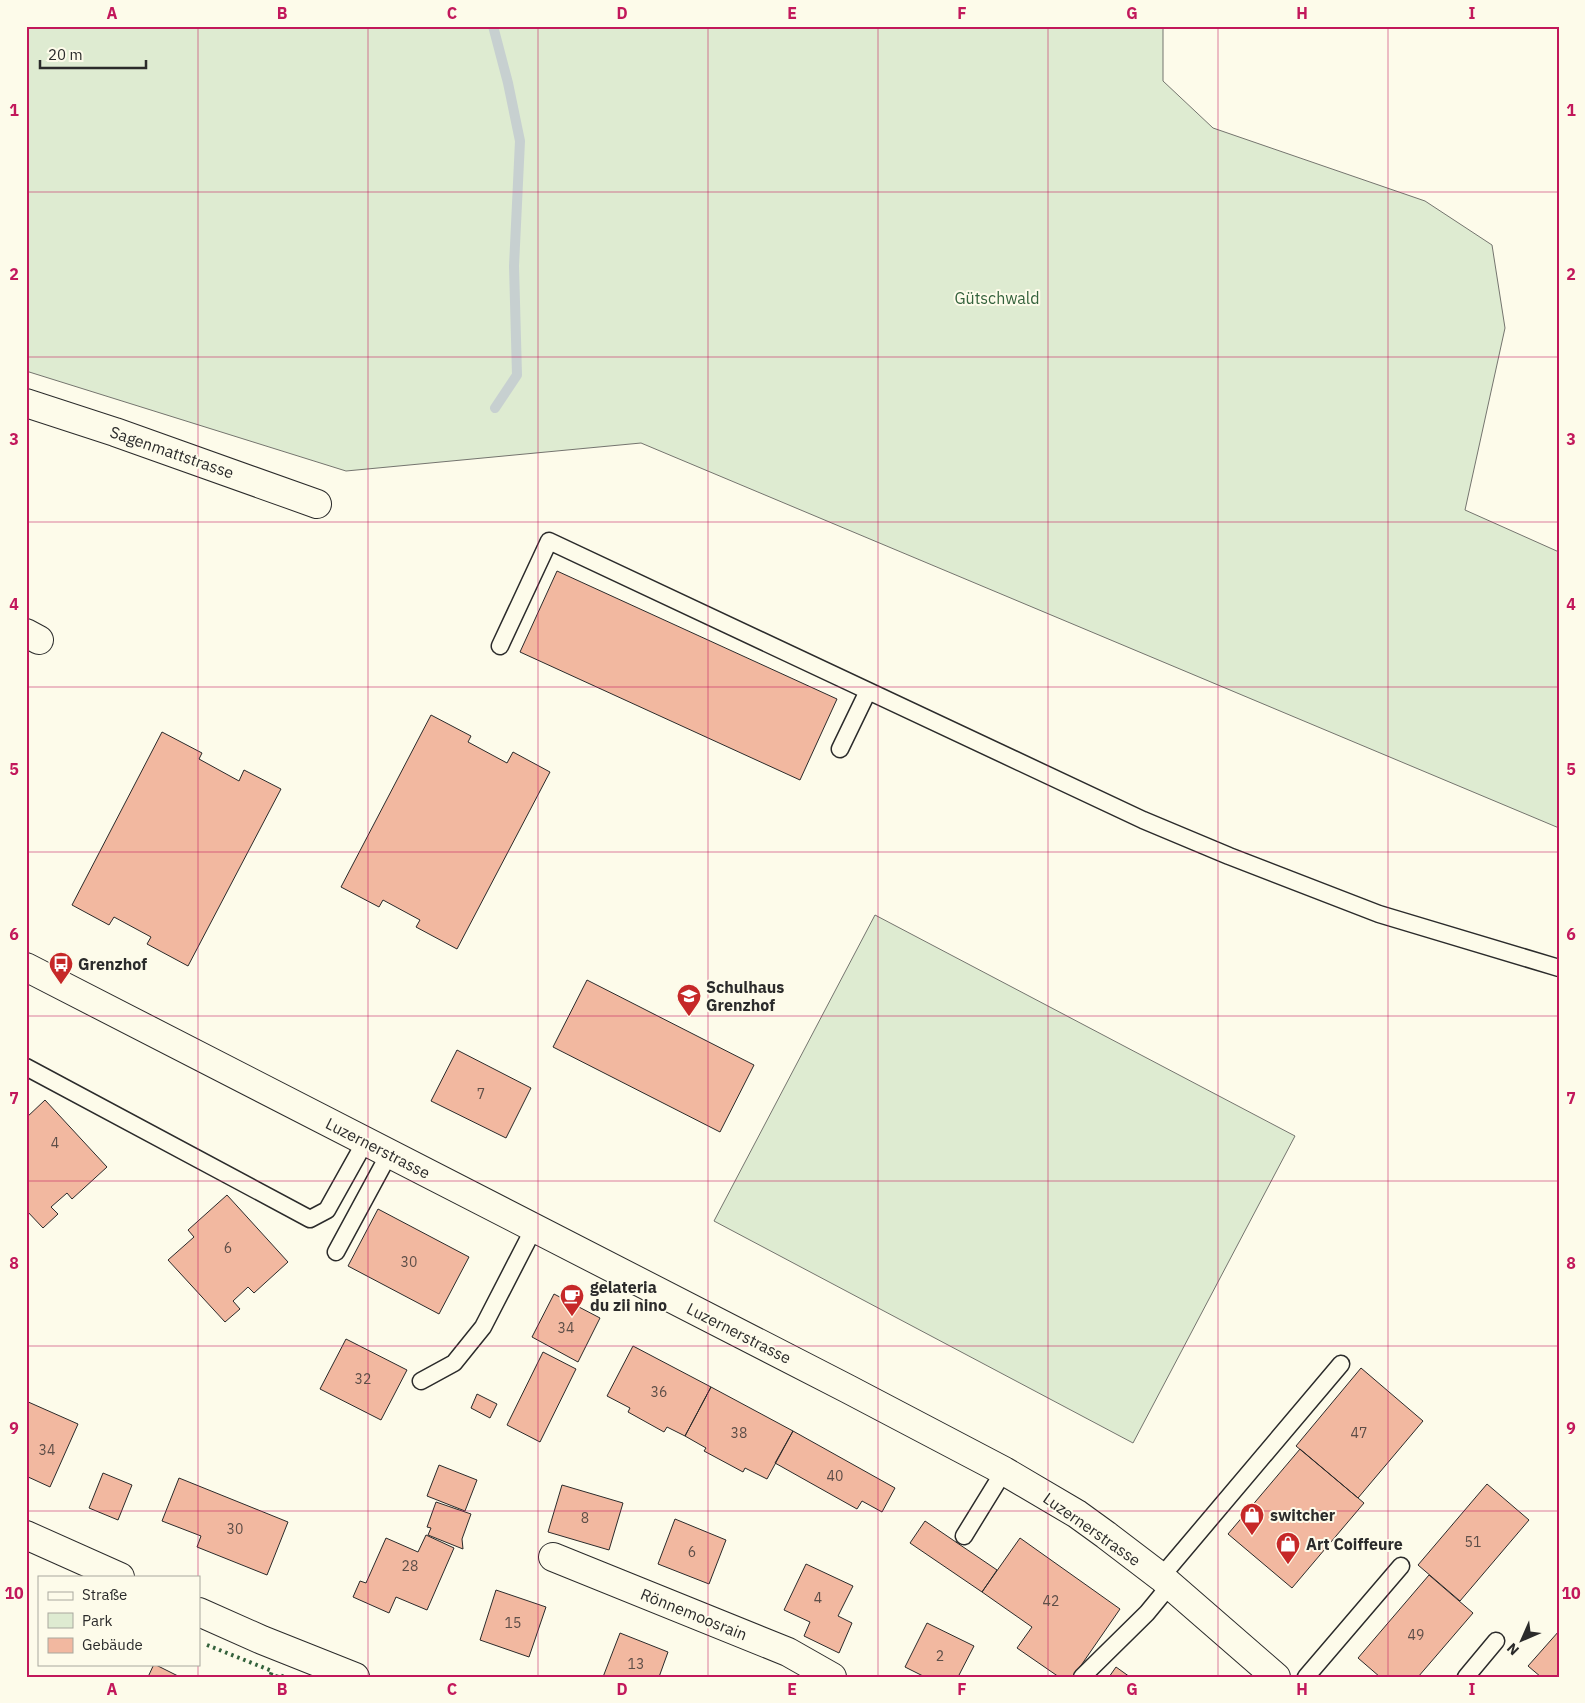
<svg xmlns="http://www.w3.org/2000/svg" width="1585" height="1703" font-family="'IBM Plex Sans',sans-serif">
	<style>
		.green { fill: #deebd1; stroke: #74746e }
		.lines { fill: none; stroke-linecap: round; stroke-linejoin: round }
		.stream { stroke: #c7d0d0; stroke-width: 10 }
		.building { fill: #f2b8a0; stroke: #2b2b2b }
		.lane-casing { stroke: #2b2b2b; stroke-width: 19 }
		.street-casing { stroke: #2b2b2b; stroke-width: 30 }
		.secondary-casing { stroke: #2b2b2b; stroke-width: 30 }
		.lane { stroke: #fdfbea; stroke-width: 16 }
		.street { stroke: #fdfbea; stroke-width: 28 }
		.secondary { stroke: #fdfbea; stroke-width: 28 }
		.hedge { stroke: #34623c; stroke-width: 4; stroke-dasharray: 2.5 4; stroke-linecap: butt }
		.grid { fill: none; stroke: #c2185b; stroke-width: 1; stroke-opacity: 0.55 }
		.labels { text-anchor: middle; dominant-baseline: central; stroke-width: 4; stroke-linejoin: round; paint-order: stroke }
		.number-label { font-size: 14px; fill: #5d4e48 }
		.park-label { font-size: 16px; fill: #34623c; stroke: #fdfbea }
		.street-label { font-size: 16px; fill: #2b2b2b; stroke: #fdfbea }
		.poi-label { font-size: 16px; font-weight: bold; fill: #2b2b2b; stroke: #fdfbea; text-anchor: start }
		.neatline { fill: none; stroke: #c2185b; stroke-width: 2 }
		.grid-label { font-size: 16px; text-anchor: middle; font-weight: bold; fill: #c2185b }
	</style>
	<rect width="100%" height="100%" fill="#fdfbea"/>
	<path class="green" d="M26,26H1163V81L1213,128L1425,201L1492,245L1505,328L1465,510L1559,552V828L641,443L346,471L26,371Z
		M875,915L1295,1136L1133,1443L714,1221Z"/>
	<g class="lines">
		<path class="stream" d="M493,26L508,83L520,141L514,266L517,375L495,408"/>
	</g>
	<path class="building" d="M557,571L837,699L800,780L520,652Z
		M431,715L471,736L468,742L507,763L513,752L550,772L457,949L416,927L420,920L383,900L379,907L341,887Z
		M162,732L202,753L199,759L239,781L244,770L281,789L188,966L147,944L151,937L114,917L109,925L72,905Z
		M587,980L754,1065L720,1132L553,1047Z
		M457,1050L531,1088L506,1138L431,1101Z
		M45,1100L107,1167L72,1199L67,1193L51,1207L58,1214L43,1228L26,1210V1118Z
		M227,1195L288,1262L254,1293L248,1287L233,1301L240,1309L225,1322L168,1260L194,1237L188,1230Z
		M378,1209L469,1257L439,1314L348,1266Z
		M554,1294L600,1318L578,1362L532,1337Z
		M346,1339L407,1370L381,1420L320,1389Z
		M633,1346L711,1387L685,1436L667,1427L664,1432L628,1412L630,1408L607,1396Z
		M543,1352L576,1369L540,1442L507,1425Z
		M1361,1368L1423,1421L1358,1498L1296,1446Z
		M711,1387L793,1431L767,1479L745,1468L743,1472L704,1451L706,1448L685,1436Z
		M477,1394L497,1404L490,1418L471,1408Z
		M26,1401L78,1424L50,1487L26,1476Z
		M793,1431L895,1488L882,1512L862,1501L857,1509L775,1463Z
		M1300,1449L1364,1503L1292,1588L1228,1534Z
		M439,1465L477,1480L465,1511L427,1496Z
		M103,1473L132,1485L118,1520L89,1508Z
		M179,1478L288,1522L267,1575L197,1547L201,1536L162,1521Z
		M1487,1484L1529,1520L1460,1601L1418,1565Z
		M562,1485L623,1503L609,1550L548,1532Z
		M436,1502L471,1514L462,1539L463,1549L428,1535L431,1528L427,1527Z
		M675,1519L726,1540L709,1584L658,1564Z
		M925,1521L997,1570L982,1592L910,1543Z
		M426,1535L454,1548L427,1610L396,1597L389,1613L353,1597L360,1581L366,1583L386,1538L418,1552Z
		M1020,1538L1120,1609L1073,1677H1059L1017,1648L1032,1627L982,1592Z
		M806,1564L853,1586L838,1616L852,1623L839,1653L804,1636L810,1622L784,1610Z
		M1429,1575L1473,1613L1418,1677H1380L1358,1658Z
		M496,1590L546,1607L529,1657L480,1640Z
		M927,1623L974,1646L958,1677H925L905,1667Z
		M1559,1631V1677H1541L1528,1666Z
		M620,1633L668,1652L659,1677H603Z
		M154,1664L180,1677H148Z
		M1116,1667L1130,1677H1109Z"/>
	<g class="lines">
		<defs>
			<path id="lane" d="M500,646L549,541L1143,820L1229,856L1379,914L1559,968
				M840,749L868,691
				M26,1067L310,1219L327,1210L365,1142
				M336,1252L389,1154
				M421,1381L454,1363L483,1327L534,1228
				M964,1536L1004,1471
				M1161,1577L1341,1364
				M1082,1677L1147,1613L1170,1585
				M1306,1677L1401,1566
				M1466,1677L1496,1641"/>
			<path id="street" d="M26,403L115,432L317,504
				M26,633L39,640
				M26,1535L120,1577
				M553,1557L788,1652L832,1677
				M199,1612L262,1640L355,1677"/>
			<path id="secondary" d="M26,967L848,1389L1004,1471L1077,1514L1106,1535L1161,1577L1276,1677"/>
		</defs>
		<use href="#lane" class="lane-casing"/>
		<use href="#street" class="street-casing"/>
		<use href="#secondary" class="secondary-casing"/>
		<use href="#lane" class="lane"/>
		<use href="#street" class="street"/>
		<use href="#secondary" class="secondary"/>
		<path class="hedge" d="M207,1645L272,1671L270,1677
			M277,1677L278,1674L284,1677"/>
	</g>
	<path class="grid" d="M198,26V1577M368,26V1677M538,26V1677M708,26V1677M878,26V1677M1048,26V1677M1218,26V1677M1388,26V1677M26,192H1559M26,357H1559M26,522H1559M26,687H1559M26,852H1559M26,1016H1559M26,1181H1559M26,1346H1559M26,1511H1559M198,1664V1677"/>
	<defs>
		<symbol id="bus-pin" viewBox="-11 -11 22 30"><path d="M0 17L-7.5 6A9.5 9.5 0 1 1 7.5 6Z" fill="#c62828" stroke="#fdfbea"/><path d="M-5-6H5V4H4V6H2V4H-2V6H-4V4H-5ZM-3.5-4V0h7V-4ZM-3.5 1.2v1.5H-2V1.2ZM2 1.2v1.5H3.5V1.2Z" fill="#fff"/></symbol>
		<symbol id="school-pin" viewBox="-11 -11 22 30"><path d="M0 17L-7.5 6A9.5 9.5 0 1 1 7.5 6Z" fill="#c62828" stroke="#fdfbea"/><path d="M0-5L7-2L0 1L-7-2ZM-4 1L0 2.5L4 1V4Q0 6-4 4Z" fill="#fff"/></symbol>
		<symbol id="cafe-pin" viewBox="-11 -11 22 30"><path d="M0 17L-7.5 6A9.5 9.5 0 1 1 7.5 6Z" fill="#c62828" stroke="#fdfbea"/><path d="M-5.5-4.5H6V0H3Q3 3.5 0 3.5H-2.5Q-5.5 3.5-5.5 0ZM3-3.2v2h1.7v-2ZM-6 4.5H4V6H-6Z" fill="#fff"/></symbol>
		<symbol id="shop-pin" viewBox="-11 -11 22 30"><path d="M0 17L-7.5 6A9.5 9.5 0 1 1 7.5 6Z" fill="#c62828" stroke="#fdfbea"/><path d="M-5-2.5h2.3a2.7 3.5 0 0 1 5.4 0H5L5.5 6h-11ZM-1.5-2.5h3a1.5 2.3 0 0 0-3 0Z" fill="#fff"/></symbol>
	</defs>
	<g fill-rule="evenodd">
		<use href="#bus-pin" x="47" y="950" width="28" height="38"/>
		<use href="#school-pin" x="675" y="982" width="28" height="38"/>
		<use href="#cafe-pin" x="558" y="1282" width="28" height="38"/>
		<use href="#shop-pin" x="1238" y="1501" width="28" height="38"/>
		<use href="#shop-pin" x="1274" y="1530" width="28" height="38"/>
	</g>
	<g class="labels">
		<g class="number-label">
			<text x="481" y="1094">7</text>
			<text x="55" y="1143">4</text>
			<text x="228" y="1248">6</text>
			<text x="409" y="1262">30</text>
			<text x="566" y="1328">34</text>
			<text x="363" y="1379">32</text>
			<text x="659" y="1392">36</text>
			<text x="739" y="1433">38</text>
			<text x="1359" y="1433">47</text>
			<text x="47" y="1450">34</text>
			<text x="835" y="1476">40</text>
			<text x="585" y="1518">8</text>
			<text x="235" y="1529">30</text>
			<text x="1473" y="1542">51</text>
			<text x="692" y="1552">6</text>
			<text x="410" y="1566">28</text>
			<text x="818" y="1598">4</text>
			<text x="1051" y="1601">42</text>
			<text x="513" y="1623">15</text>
			<text x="1416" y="1635">49</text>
			<text x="940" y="1656">2</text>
			<text x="636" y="1664">13</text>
		</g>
		<g class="park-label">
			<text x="997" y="298">Gütschwald</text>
		</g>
		<g class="street-label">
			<text transform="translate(172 452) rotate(19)">Sagenmattstrasse</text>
			<text transform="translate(378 1148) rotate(27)">Luzernerstrasse</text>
			<text transform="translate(739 1333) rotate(27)">Luzernerstrasse</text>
			<text transform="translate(1092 1529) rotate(35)">Luzernerstrasse</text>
			<text transform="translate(694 1614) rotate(22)">Rönnemoosrain</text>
		</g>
		<g class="poi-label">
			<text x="78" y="964">Grenzhof</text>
			<text x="706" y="987">Schulhaus<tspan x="706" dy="18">Grenzhof</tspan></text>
			<text x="590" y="1287">gelateria<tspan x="590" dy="18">du zii nino</tspan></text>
			<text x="1270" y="1515">switcher</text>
			<text x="1306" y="1544">Art Coiffeure</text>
		</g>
	</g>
	<rect width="1585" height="1703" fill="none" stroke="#fdfbea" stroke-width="55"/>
	<rect x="38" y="1576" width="162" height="90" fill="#fdfbea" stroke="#a9a89e"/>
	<rect x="48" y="1592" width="25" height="8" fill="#fdfbea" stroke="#a9a89e"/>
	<text x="82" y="1600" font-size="15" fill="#2b2b2b">Straße</text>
	<rect x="48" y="1613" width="25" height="15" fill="#deebd1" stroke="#a9a89e"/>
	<text x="82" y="1626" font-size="15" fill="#2b2b2b">Park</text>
	<rect x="48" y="1638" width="25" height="15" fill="#f2b8a0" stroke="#a9a89e"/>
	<text x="82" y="1650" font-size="15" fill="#2b2b2b">Gebäude</text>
	<g transform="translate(1522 1640) rotate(225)" stroke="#fdfbea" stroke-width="4" paint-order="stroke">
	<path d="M0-4L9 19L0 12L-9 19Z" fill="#2b2b2b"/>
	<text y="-8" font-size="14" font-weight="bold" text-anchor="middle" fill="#2b2b2b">N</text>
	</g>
	<path d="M40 60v8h106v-8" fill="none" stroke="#2b2b2b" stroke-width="2.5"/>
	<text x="48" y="60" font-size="15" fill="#2b2b2b" stroke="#fdfbea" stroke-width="4" paint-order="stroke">20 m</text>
	<rect x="28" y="28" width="1530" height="1648" class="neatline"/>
	<g class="grid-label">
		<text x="112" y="19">A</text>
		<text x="282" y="19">B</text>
		<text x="452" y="19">C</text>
		<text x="622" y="19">D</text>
		<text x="792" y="19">E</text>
		<text x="962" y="19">F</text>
		<text x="1132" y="19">G</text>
		<text x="1302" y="19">H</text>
		<text x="1472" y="19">I</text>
		<text x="14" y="116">1</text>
		<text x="1571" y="116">1</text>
		<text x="14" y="280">2</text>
		<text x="1571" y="280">2</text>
		<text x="14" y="445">3</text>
		<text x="1571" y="445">3</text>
		<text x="14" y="610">4</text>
		<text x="1571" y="610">4</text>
		<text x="14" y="775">5</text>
		<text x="1571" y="775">5</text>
		<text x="14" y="940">6</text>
		<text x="1571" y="940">6</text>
		<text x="14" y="1104">7</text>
		<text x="1571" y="1104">7</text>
		<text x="14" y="1269">8</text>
		<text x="1571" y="1269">8</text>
		<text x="14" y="1434">9</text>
		<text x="1571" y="1434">9</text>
		<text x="14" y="1599">10</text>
		<text x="1571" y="1599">10</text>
		<text x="112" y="1695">A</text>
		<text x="282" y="1695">B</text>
		<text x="452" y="1695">C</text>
		<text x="622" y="1695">D</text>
		<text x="792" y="1695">E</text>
		<text x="962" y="1695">F</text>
		<text x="1132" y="1695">G</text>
		<text x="1302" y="1695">H</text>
		<text x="1472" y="1695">I</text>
	</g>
</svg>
